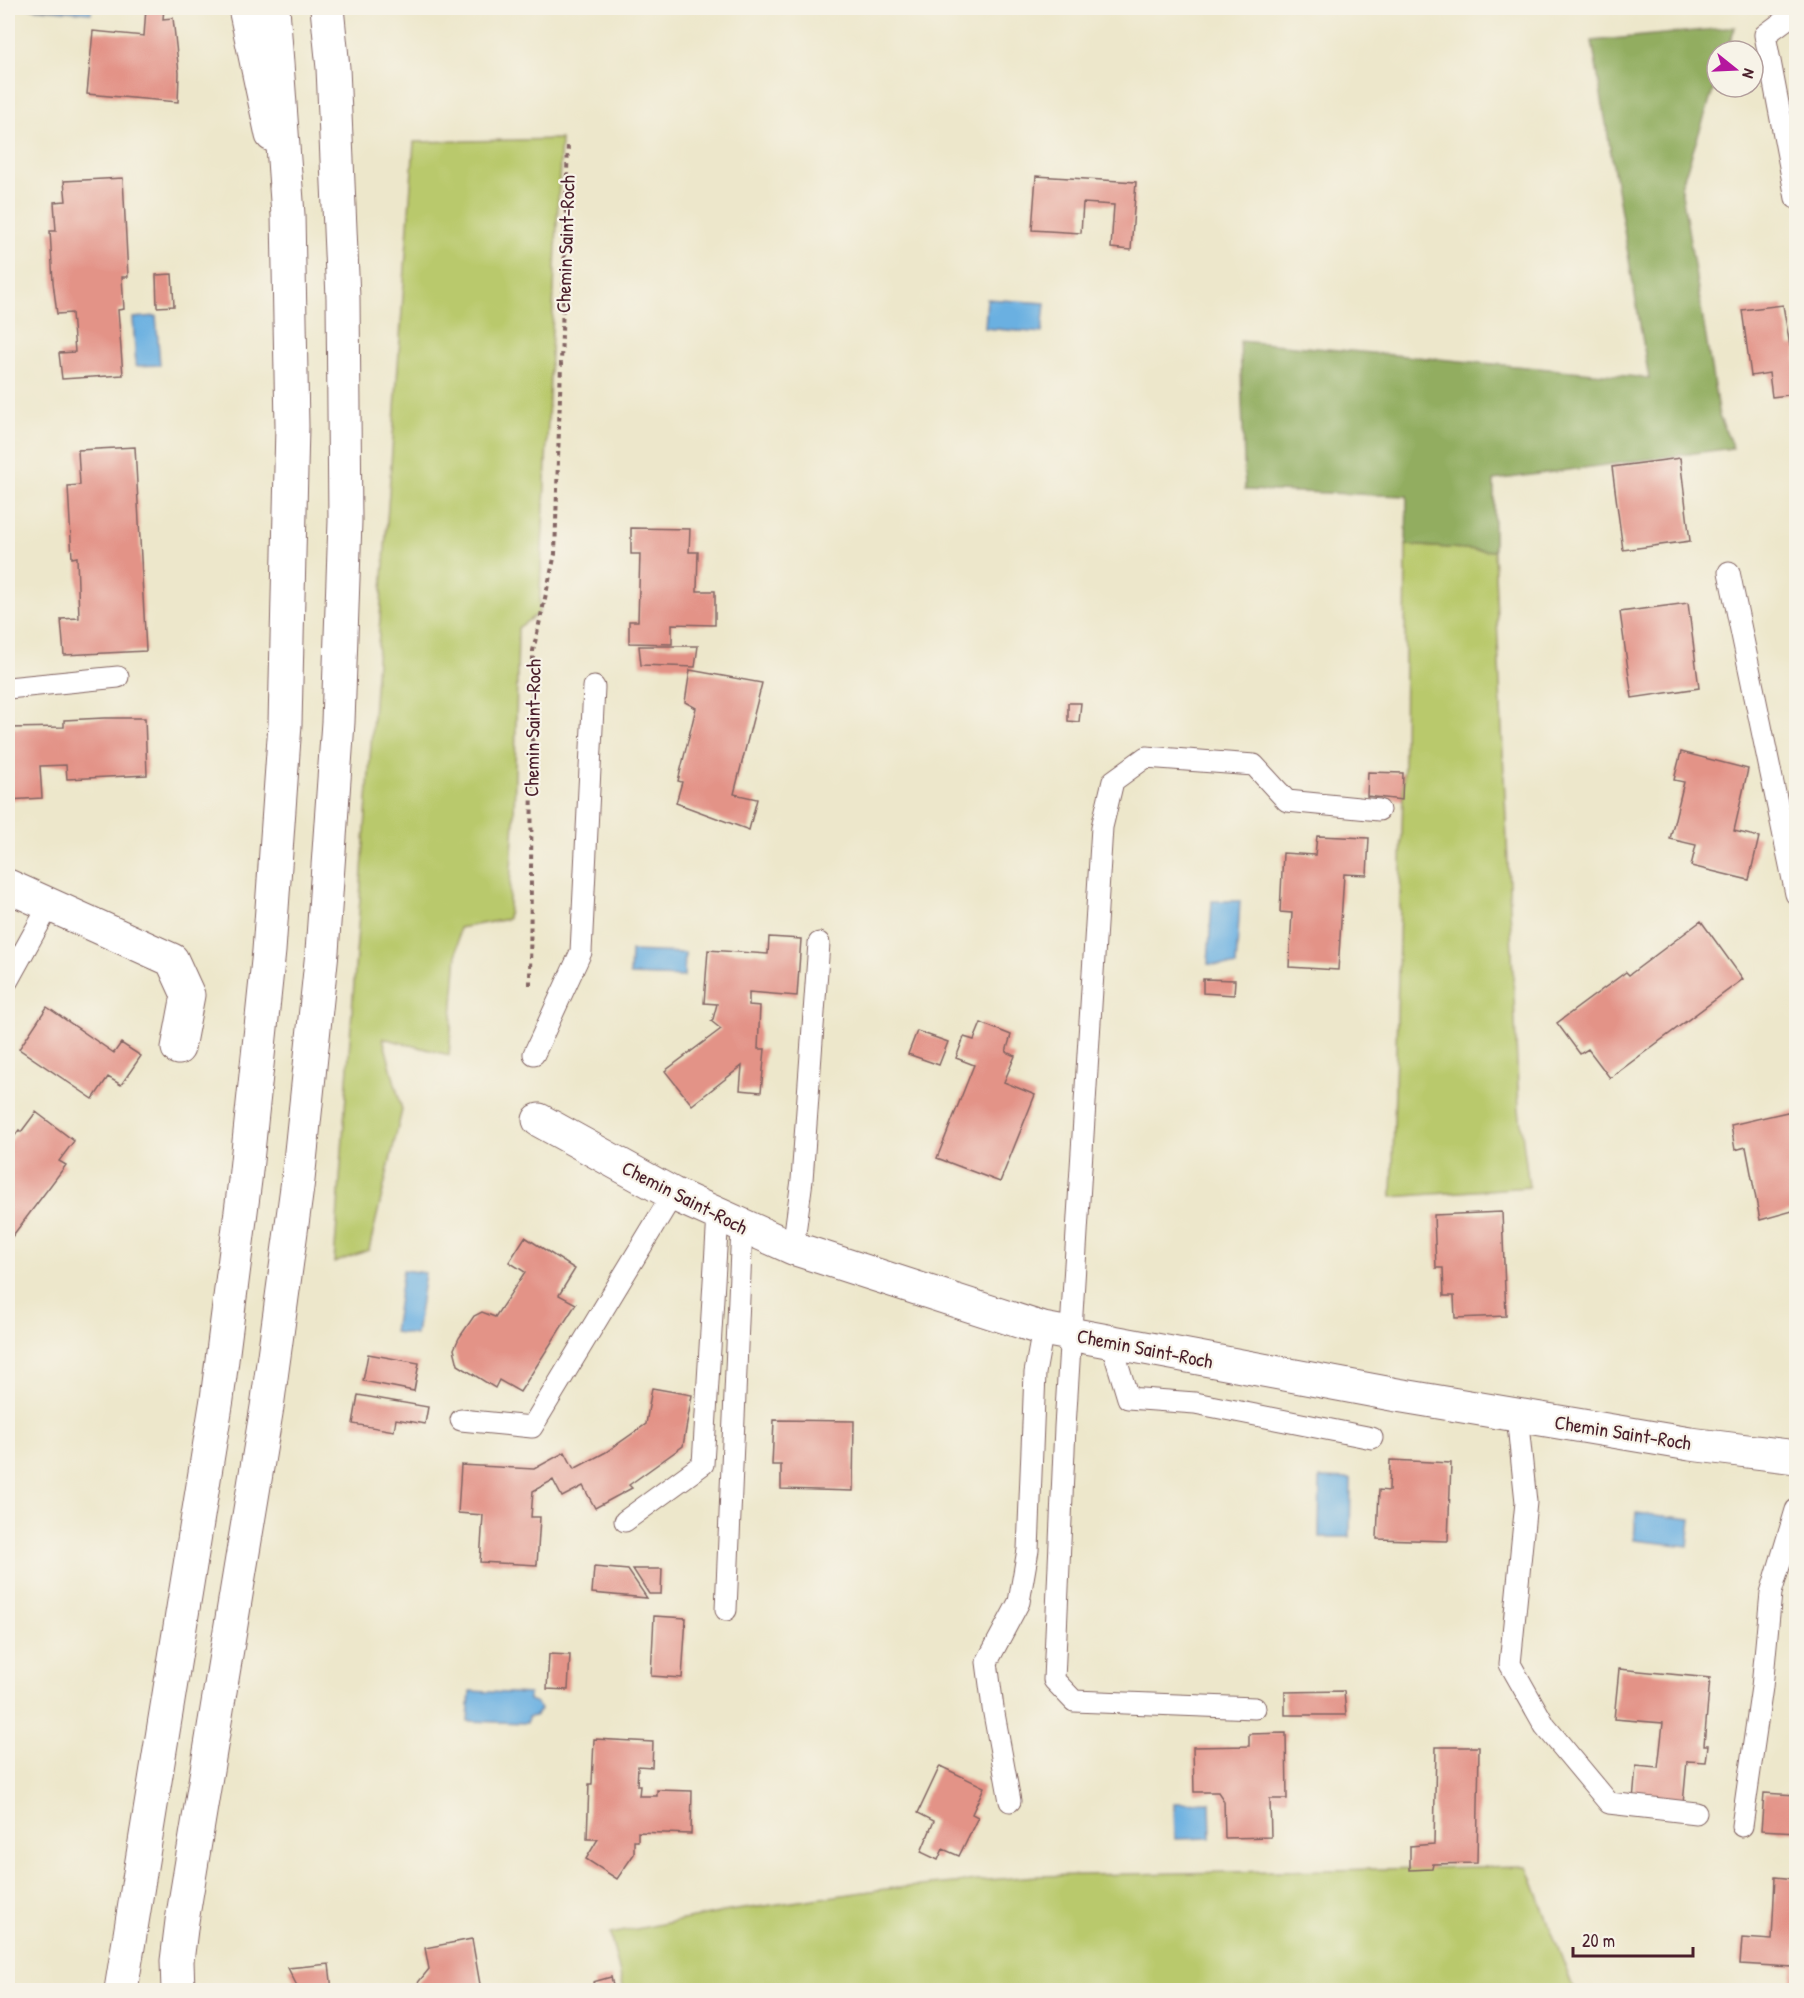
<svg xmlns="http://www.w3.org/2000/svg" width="1804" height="1998" font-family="'Patrick Hand',sans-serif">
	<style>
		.green { fill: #b9c96c; stroke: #82744c; stroke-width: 1.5 }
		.forest { fill: #92ad60; stroke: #6e6646; stroke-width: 1.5 }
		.water { fill: #6bb0e1; stroke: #5a6886; stroke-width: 1.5 }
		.building { fill: #e39387 }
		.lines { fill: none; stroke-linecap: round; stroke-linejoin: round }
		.lane-casing { stroke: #836563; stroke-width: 23 }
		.street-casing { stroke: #836563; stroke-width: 35 }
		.secondary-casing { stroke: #836563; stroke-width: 35 }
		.primary-casing { stroke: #836563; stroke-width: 35 }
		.path { stroke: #836563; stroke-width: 4; stroke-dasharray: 4.5 4.5; stroke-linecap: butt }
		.lane { stroke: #fff; stroke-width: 21 }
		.street { stroke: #fff; stroke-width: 33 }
		.secondary { stroke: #fff; stroke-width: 33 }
		.primary { stroke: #fff; stroke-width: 33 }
		.labels { text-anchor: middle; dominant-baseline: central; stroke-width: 4.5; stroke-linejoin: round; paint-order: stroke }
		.street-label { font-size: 20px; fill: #4a1f2b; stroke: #f7f3e8 }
	</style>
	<rect width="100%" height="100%" fill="#f7f3e8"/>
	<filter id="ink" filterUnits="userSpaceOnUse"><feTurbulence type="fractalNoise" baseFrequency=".0167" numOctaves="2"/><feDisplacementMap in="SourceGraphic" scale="12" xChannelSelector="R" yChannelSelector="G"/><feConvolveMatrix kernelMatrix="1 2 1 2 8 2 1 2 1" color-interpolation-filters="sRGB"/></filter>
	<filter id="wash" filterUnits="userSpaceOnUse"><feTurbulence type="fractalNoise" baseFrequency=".008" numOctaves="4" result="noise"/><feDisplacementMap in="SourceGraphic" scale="24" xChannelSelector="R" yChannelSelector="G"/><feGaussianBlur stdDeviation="1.35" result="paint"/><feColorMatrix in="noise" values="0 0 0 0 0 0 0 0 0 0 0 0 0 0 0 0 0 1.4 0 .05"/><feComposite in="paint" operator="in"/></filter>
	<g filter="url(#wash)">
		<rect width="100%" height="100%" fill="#ede7cb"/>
		<path class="green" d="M561,139L539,613L518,628L514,821L508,919L459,928L449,1055L383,1038L402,1110L369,1250L334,1263L414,142Z
			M1406,545L1494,551L1519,1109L1529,1187L1392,1197L1404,756Z
			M1527,1866L1574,1990H624L610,1934L729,1911L885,1889L1036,1876Z"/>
		<path class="forest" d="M1735,27L1727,51H1717V79L1681,187L1719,416L1733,448L1494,480V551L1406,545L1407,496L1245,490L1240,341L1649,378L1592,41Z"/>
		<path class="water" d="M28,8H92L91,13Z
			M987,299L1045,303L1042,333L985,328Z
			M156,316L160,365L136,366L133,318Z
			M1212,901H1240L1236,966L1208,964Z
			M631,951L685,953L684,977L630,975Z
			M403,1270L425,1273L416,1335L394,1332Z
			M1320,1478L1351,1479L1350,1537H1319Z
			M1636,1513L1691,1519L1688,1546L1634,1540Z
			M470,1691L529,1694V1700L537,1703L540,1710L535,1716L528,1717L527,1723L468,1721Z
			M1210,1802L1211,1838L1175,1839L1174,1803Z"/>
		<g id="blocks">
			<path class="building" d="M146,8H164L163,19L173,18L179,73L178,102L87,94L93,31L144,36Z
				M8,150H12V162H8Z
				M1036,176L1136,182L1131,250L1111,248L1114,205L1083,203L1081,233L1032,230Z
				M123,178L128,277H122L124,309L118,310L123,375L62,379L59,353L75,352L72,313L57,314L53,282L50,231H56L54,202L66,201L64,181Z
				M172,274L174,306L157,307L156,275Z
				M1783,305L1790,346L1796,345V394L1772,397L1769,373L1751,376L1742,310Z
				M135,447L146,651L64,655L61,619L79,618L77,557L72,558L68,486L80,485L78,450Z
				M1680,458L1690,541L1623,550L1612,467Z
				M631,528L690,529L689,552H698L697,591H715V625L672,624V644L629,643V621H638L640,554H631Z
				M1688,603L1699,688L1632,698L1620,612Z
				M639,646H698L695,667L641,665Z
				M690,670L762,683L734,794L757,799L749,830L676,803L682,782L678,781L696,708L685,702Z
				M1068,703H1081L1079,722L1068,721Z
				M104,718H145L147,775L67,779L66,765L40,766L42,798L8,800V728L64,727V720Z
				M1681,752L1748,769L1734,831L1759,837L1749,880L1691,866L1696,845L1670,839L1684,782L1674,780Z
				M1368,772L1403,773L1402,800L1367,796Z
				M1317,836L1369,838L1367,875L1344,874L1338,970L1289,967L1292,913L1280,912L1283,853L1315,855Z
				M1701,921L1743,979L1610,1078L1588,1049L1580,1054L1557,1023L1626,972L1629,975Z
				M769,937L801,939L797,996L749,992V1005L760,1006L758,1049H765L761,1092L740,1090L742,1066L692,1105L665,1071L721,1029L711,1021L713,1019L717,1004L704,1003L708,950L768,954Z
				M1203,979L1235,980L1234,995L1203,993Z
				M47,1007L114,1053L121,1043L141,1056L121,1085L108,1077L93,1099L19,1049Z
				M981,1023L1011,1035L1006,1052L1015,1056L1004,1082L1035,1095L1000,1182L937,1158L974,1065L956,1058L964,1037L974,1040Z
				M917,1031L948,1042L939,1065L908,1054Z
				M1796,1110V1135H1794L1796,1147V1210L1760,1220L1746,1147L1735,1150L1731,1125Z
				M36,1112L74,1141L59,1161L66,1165L8,1242V1145L19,1130L21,1132Z
				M1502,1212L1506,1316L1455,1318L1454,1296H1444L1443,1268H1436L1434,1215Z
				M525,1237L575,1269L559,1295L576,1304L520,1392L499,1380L495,1388L458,1365L454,1349L459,1338L474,1316L482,1312L495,1317L525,1272L509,1262Z
				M368,1354L419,1363L414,1391L363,1381Z
				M652,1388L692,1395L683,1446L629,1485L632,1488L595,1508L583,1486L562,1497L553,1480L533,1491L531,1517H540L537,1565L480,1562L483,1515L458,1513L461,1465L534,1469L565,1452L574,1469L606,1452L646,1424Z
				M358,1395L428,1407L425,1424L396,1419L394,1431L353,1424Z
				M774,1420L854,1421L853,1491L781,1489V1465H772Z
				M1390,1460L1451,1463L1448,1541L1377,1539L1379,1490L1389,1491Z
				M594,1567L628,1570L647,1598L592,1593Z
				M633,1569H662L661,1594H649Z
				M654,1616L686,1618L682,1678L651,1676Z
				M549,1654L570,1655L568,1690L547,1689Z
				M1619,1669L1710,1678L1704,1745H1708L1706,1762L1687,1761L1683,1804L1633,1800L1636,1766L1658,1768L1663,1723L1614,1719Z
				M1344,1691L1346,1715H1285V1692Z
				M1286,1733L1287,1799H1270L1271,1837L1225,1838L1224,1801L1218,1792H1194L1193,1747L1249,1746V1734Z
				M594,1739L653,1742L652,1767L638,1766L637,1786H640L639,1796H657V1790L692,1791L691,1834L638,1832V1841H634V1854L617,1879L586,1859L598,1839H587L589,1784H592Z
				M1436,1747H1479L1477,1863L1433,1864L1432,1869L1410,1870V1846L1434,1844Z
				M940,1766L984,1787L972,1814L978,1817L959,1856L943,1849L938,1860L921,1852L934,1821L918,1813Z
				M1764,1793L1796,1795V1832L1761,1830Z
				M1775,1877L1796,1879V1990H1790L1793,1967L1740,1964L1742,1938L1772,1940Z
				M472,1939L481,1990H412L429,1969L425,1948Z
				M329,1964L332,1990H299L288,1968Z
				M611,1977L614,1990H595L593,1982Z"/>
		</g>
	</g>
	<g filter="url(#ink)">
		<use href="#blocks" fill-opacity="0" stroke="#836563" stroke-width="1.5"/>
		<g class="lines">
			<defs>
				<path id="lane" d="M1796,12L1765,35L1796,198
					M1729,572L1796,894
					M8,688L118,677
					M8,980L50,904
					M534,1054L581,952L594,687
					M793,1248L802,1180L819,943
					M1111,1342L1128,1398L1195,1403L1372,1438
					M1517,1415L1526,1502L1510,1664L1545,1726L1609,1803L1696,1813
					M461,1420L532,1427L673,1194
					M625,1521L703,1464L718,1215
					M726,1610L742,1226
					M1255,1708L1074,1701L1054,1680L1065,1427L1102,827L1113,781L1146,757L1254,765L1287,801L1379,810
					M1010,1801L993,1708L987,1662L1019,1602L1028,1550L1035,1373L1043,1329
					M1742,1826L1762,1687L1771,1593L1796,1510"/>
				<path id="street" d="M8,886L172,960L188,995L178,1048
					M539,1120L673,1194L793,1248L1043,1329L1397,1395L1690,1444L1796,1457"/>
				<path id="secondary" d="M245,8L272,135"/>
				<path id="primary" d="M121,1990L217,1399L245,1180L269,951L285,724L292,426L288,215L273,8
					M178,1990L177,1961L182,1921L267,1407L298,1180L322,952L338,722L345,521L343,298L333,68L327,8"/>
			</defs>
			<use href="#lane" class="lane-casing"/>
			<use href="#street" class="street-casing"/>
			<use href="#secondary" class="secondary-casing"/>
			<use href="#primary" class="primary-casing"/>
			<path class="path" d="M530,985L533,651L555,554L568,142"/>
			<use href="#lane" class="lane"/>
			<use href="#street" class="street"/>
			<use href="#secondary" class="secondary"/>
			<use href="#primary" class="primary"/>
		</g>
	</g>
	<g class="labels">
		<g class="street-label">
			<text transform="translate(565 244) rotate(-88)">Chemin Saint-Roch</text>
			<text transform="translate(532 728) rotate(-89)">Chemin Saint-Roch</text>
			<text transform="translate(685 1197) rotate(27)">Chemin Saint-Roch</text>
			<text transform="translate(1145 1348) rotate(11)">Chemin Saint-Roch</text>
			<text transform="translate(1623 1432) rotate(9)">Chemin Saint-Roch</text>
		</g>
	</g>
	<rect width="1804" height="1998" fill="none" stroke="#f7f3e8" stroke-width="30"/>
	<g transform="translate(1735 69) rotate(108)"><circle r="28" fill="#f7f3e8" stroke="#b29e9c" stroke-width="1.5"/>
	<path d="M0-4.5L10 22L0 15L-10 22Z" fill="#b5179e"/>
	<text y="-9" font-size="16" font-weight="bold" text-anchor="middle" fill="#4a1f2b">N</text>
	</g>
	<path d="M1573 1947v9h120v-9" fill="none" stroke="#4a1f2b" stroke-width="3"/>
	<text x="1582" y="1947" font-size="18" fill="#4a1f2b" stroke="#f7f3e8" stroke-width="4.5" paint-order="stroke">20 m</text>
</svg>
